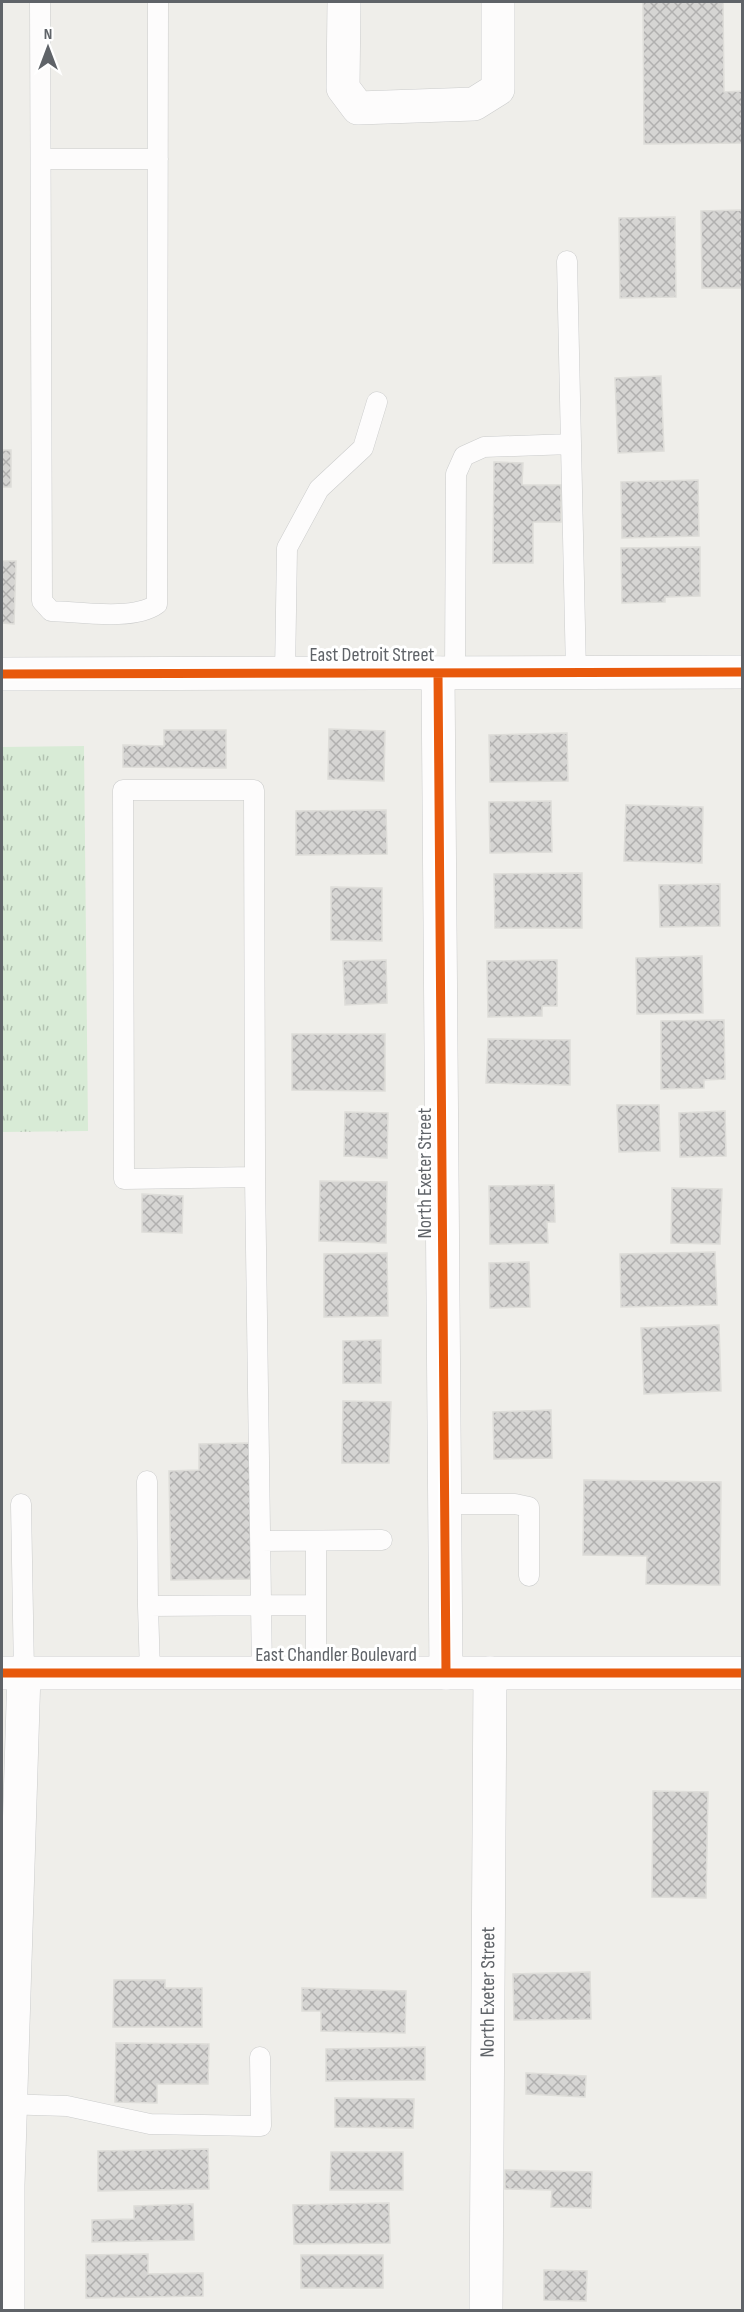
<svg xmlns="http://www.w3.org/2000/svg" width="744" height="2312" font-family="'Sofia Sans Condensed',sans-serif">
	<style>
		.grass { fill: url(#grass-tufts) }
		.building { fill: url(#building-cross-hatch); stroke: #deddd9; stroke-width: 1.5 }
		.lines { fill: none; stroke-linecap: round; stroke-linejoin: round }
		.lane-casing { stroke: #cbcccc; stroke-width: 21 }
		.street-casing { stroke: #cbcccc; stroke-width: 34 }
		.secondary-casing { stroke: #cacacb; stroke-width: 34 }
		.lane { stroke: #fdfcfc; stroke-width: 20 }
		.street { stroke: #fdfcfc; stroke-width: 33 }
		.secondary { stroke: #fdfcfc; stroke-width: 33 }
		.cycleway-casing { stroke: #fff; stroke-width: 13 }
		.cycleway { stroke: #e8590c; stroke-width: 9 }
		.labels { text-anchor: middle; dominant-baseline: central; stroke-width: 6; stroke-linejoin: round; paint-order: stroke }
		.street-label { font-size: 20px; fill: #5f6368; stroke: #fff }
	</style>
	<defs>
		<pattern id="grass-tufts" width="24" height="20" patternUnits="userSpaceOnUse" patternTransform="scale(1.5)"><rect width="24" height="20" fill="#d8ebd6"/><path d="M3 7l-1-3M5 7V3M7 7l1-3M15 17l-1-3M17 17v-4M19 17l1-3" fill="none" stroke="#b2c2b1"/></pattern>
		<pattern id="building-cross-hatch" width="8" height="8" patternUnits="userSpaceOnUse" patternTransform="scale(1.5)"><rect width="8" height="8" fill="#d6d5d3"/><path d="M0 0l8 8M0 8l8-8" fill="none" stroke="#b1b0af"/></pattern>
	</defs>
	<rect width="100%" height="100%" fill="#efeeea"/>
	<path class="grass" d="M84,746L88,1131L2,1132V747Z"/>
	<path class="building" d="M643,2H723L724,92L742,91V143L644,144Z
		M742,210V288H702L701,211Z
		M675,217L676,297L620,298L619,218Z
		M661,376L664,451L618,453L615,378Z
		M2,450H11V487H2Z
		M494,462L523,463L522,485H561V522H533V563H493Z
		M698,480L699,536L622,538L621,482Z
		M700,547V596L665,597V602L622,603L621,548Z
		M2,561H16L14,624L2,623Z
		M329,729L385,731L384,781L328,779Z
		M164,730H226V768L123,767V745L164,746Z
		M567,733L568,781L490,782L489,735Z
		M551,801L552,852L490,853L489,802Z
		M626,805L703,807L702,863L624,861Z
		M386,810L387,854L296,855V811Z
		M582,873V928H495L494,874Z
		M720,884V926L660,927L659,885Z
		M331,887L382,888V941L331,940Z
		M702,956L703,1013L637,1014L636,958Z
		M386,960L387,1003L345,1005L343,961Z
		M557,960V1006H542V1016L488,1017L487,961Z
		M724,1020L725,1079L704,1080V1088L661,1089V1021Z
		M292,1034H385V1091L292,1090Z
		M488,1039L570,1040V1085L486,1083Z
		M617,1105H659L660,1151L619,1152Z
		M725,1111L726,1156L680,1157L679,1113Z
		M345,1112L388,1113L387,1158L344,1156Z
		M320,1181L387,1182L386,1243L319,1241Z
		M554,1185L555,1222H547L548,1243L490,1244L489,1186Z
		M672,1188L722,1189L720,1244L671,1243Z
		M142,1194L183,1196L182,1233L142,1232Z
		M715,1252L717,1305L621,1307L620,1254Z
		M387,1253L388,1316L324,1317V1254Z
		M529,1262L530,1307L490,1308L489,1263Z
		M719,1325L721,1391L644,1394L641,1328Z
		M381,1340V1383H343V1341Z
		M343,1401L391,1402L389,1463H342Z
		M551,1410L552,1458L494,1459L493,1412Z
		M249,1443L251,1579L171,1580L169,1471L199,1470V1444Z
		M584,1480L721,1482L720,1585L646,1584L647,1556L583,1555Z
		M653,1791L708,1792L706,1898L652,1897Z
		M590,1972L591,2019L514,2020L513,1974Z
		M114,1980H165V1988H202V2027H113Z
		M302,1988L406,1991L405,2033L321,2031V2011H302Z
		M116,2043L209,2044L208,2084H157V2103L115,2102Z
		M425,2047V2080L326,2081V2049Z
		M526,2073L586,2076L585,2097L526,2094Z
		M335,2098L414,2099L413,2128L335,2127Z
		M208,2149L209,2189L98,2191V2151Z
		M331,2152H403V2190H330Z
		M505,2170L592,2172L591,2208L551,2207L552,2190L505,2189Z
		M389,2203L390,2243L294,2244L293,2205Z
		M193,2204L194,2240L92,2242V2220L134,2219V2206Z
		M148,2254V2274L203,2273V2296L86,2298V2255Z
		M301,2255H383V2288H301Z
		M544,2270L587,2271L586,2301L544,2300Z"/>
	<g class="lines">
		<defs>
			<path id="lane" d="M40,2L42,601L51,611C80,612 134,621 157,604L158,2
				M41,159H158
				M567,261L576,673
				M285,673L287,548L319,489L363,448L377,402
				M455,673L456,474L464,456L484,447L571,444
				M255,1177L124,1179L123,790H254L255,1150V1177L262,1673
				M147,1481L148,1606L316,1605V1673
				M21,1504L24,1673
				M445,1504H515L529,1507V1576
				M260,1541L382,1540
				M316,1541V1605
				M148,1606L150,1673
				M2,2104L67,2106L150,2124L261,2126L260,2057"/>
			<g id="street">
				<path d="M344,2L343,88L358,108L474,104L498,89V2"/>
				<path d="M438,673L446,1673"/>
				<path d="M2,674L742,672"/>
				<path d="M8,2310V2185L24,1673"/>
				<path id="s1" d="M486,2310L490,1673"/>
			</g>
			<path id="secondary" d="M2,1673H742"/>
		</defs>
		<use href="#lane" class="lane-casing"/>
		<use href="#street" class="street-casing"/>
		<use href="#secondary" class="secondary-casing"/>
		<use href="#lane" class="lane"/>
		<use href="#street" class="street"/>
		<use href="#secondary" class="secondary"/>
		<defs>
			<path id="cycleway" d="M438,673L446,1673
				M2,674L742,672
				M2,1673H742"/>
		</defs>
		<use href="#cycleway" class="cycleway-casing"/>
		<use href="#cycleway" class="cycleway"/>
	</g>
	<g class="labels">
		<g class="street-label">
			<text x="372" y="655">East Detroit Street</text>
			<text transform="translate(425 1173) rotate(-90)">North Exeter Street</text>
			<text x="336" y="1655">East Chandler Boulevard</text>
			<text stroke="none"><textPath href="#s1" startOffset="318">North Exeter Street</textPath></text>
		</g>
	</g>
	<rect width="744" height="2312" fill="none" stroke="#5f6368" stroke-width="6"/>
	<g transform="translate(48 48)" stroke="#ffffff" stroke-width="4.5" paint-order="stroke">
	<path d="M0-4.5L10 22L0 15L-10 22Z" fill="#5f6368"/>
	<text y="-9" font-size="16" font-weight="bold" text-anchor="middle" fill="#5f6368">N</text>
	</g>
</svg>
